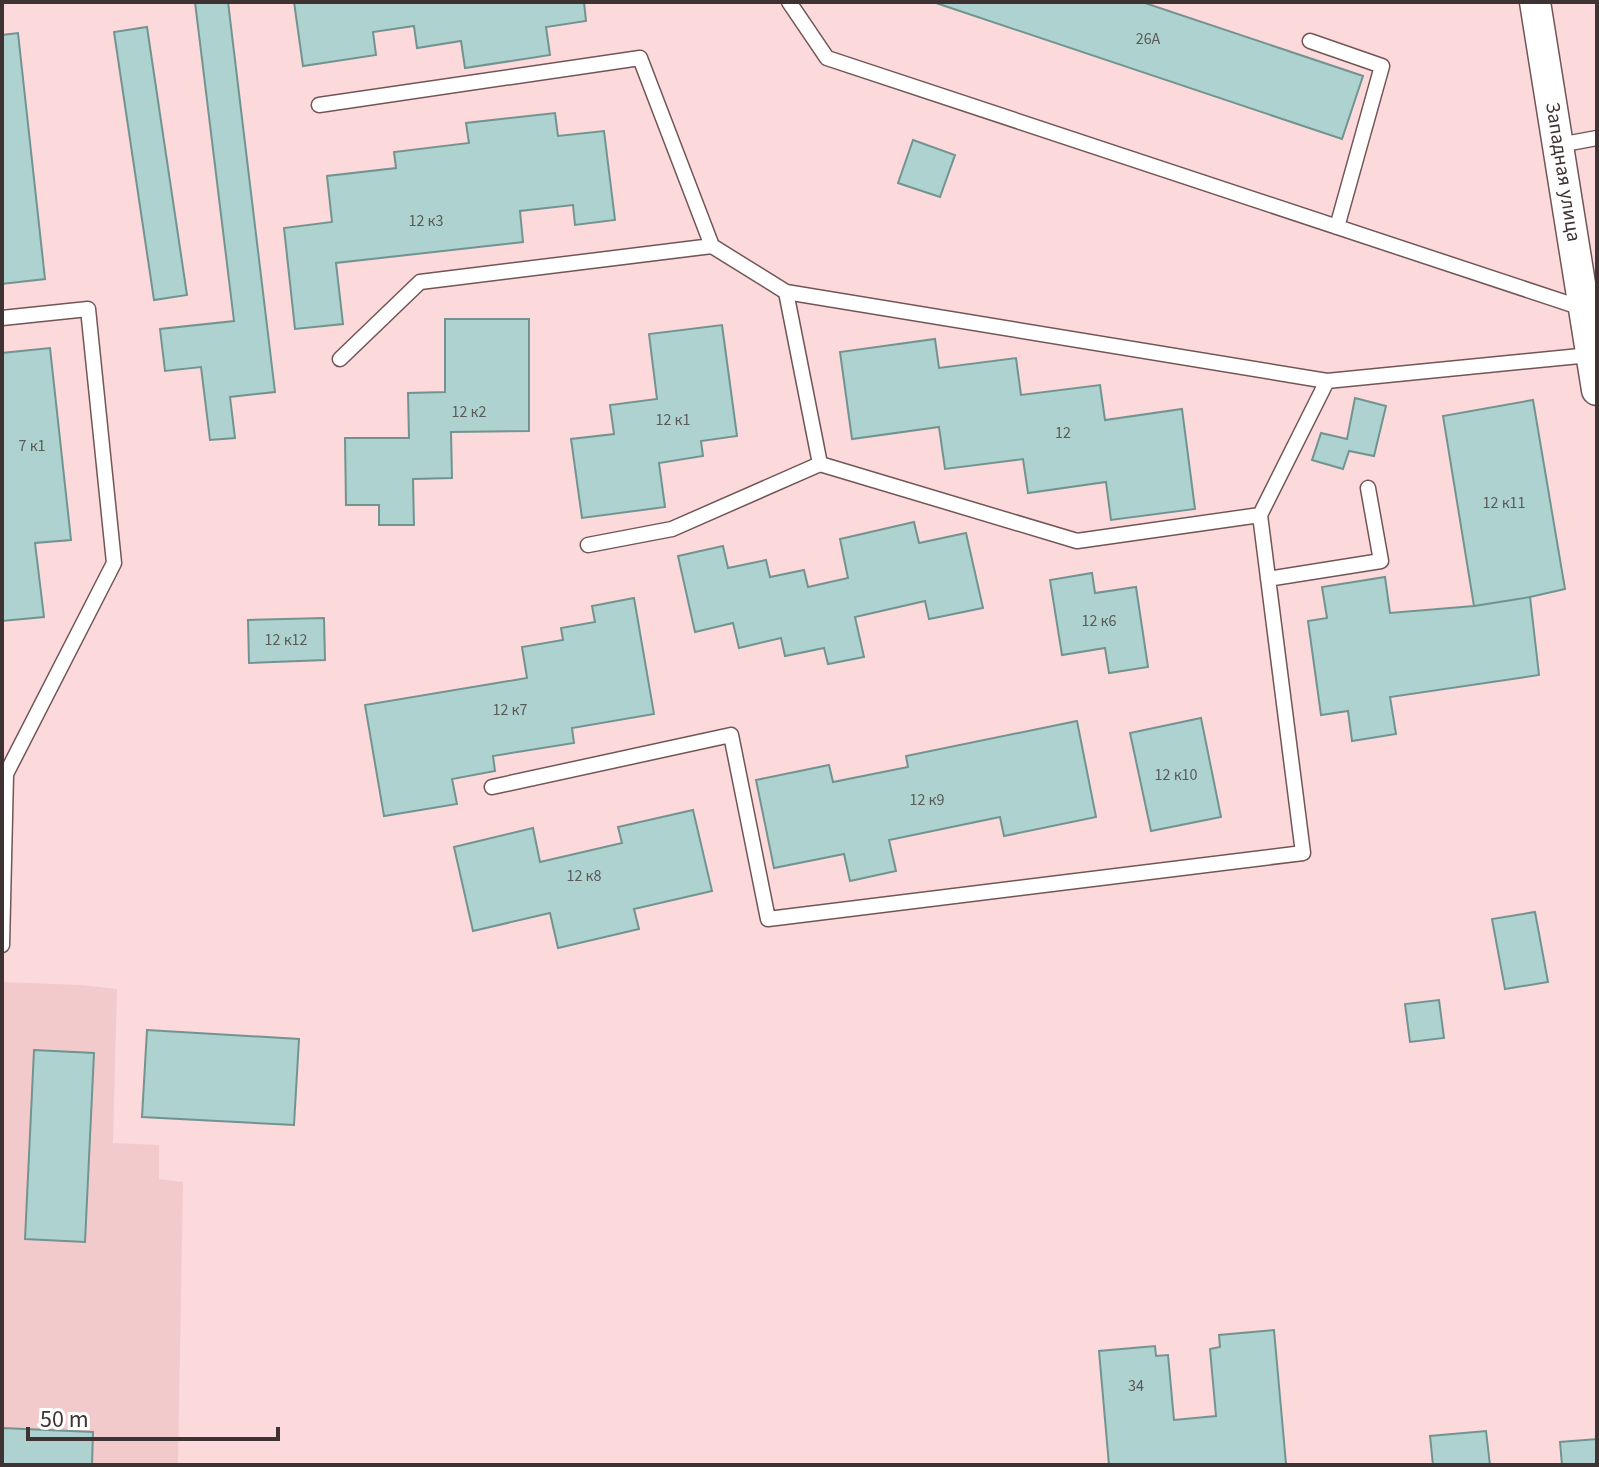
<svg xmlns="http://www.w3.org/2000/svg" width="1599" height="1467" font-family="'Source Sans 3',sans-serif">
	<style>
		.built { fill: #f3cacb }
		.building { fill: #aed2cf; stroke: #719491; stroke-width: 2 }
		.lines { fill: none; stroke-linecap: round; stroke-linejoin: round }
		.lane-casing { stroke: #725556; stroke-width: 17 }
		.street-casing { stroke: #725556; stroke-width: 33 }
		.lane { stroke: #fff; stroke-width: 14 }
		.street { stroke: #fff; stroke-width: 30 }
		.labels { text-anchor: middle; dominant-baseline: central; stroke-width: 6; stroke-linejoin: round; paint-order: stroke }
		.number-label { font-size: 16px; fill: #5b5a59 }
		.street-label { font-size: 20px; fill: #3f3232; stroke: #fff }
	</style>
	<rect width="100%" height="100%" fill="#fcd9da"/>
	<path class="built" d="M2,982L81,985L117,989L113,1143L159,1145V1179L183,1182L178,1465H2Z"/>
	<path class="building" d="M195,2H228L275,392L230,397L235,438L210,440L201,367L165,371L160,329L234,321Z
		M294,2H584L586,21L546,27L550,55L465,68L461,41L417,48L414,26L373,32L376,55L303,66Z
		M933,2H1142L1363,76L1342,139Z
		M147,27L187,295L154,300L114,32Z
		M18,33L45,279L2,284V35Z
		M555,113L558,136L604,131L615,220L575,225L573,205L520,211L523,242L336,263L343,324L295,329L284,228L332,222L327,176L396,168L394,152L469,143L466,123Z
		M913,140L955,155L940,197L898,183Z
		M445,319H529V431L451,432L452,478L413,479L414,525H379V505H346L345,438H409L408,393L445,392Z
		M722,325L737,436L701,441L703,456L659,463L665,507L582,518L571,439L614,434L610,405L657,399L649,334Z
		M935,339L939,368L1016,358L1021,395L1100,385L1105,420L1182,409L1195,509L1111,520L1106,482L1028,493L1023,459L945,469L939,427L852,439L840,352Z
		M50,348L71,540L35,543L44,617L2,621V353Z
		M1355,398L1386,406L1374,456L1349,451L1343,469L1312,460L1321,433L1347,439Z
		M1533,400L1565,589L1530,597L1474,606L1443,416Z
		M914,522L919,543L966,533L983,608L929,619L925,601L855,617L864,657L828,664L824,648L785,656L781,638L739,648L733,623L695,632L678,556L723,546L728,568L766,560L770,577L804,570L808,587L848,578L840,539Z
		M1092,573L1095,593L1136,587L1148,667L1109,673L1105,648L1062,655L1050,580Z
		M1385,577L1390,613L1474,606L1530,597L1539,675L1390,697L1396,734L1352,741L1348,711L1321,715L1308,621L1327,618L1322,587Z
		M634,598L654,714L572,728L574,743L493,756L495,771L452,779L457,804L384,816L365,705L527,678L522,647L563,640L561,628L595,622L592,606Z
		M324,618L325,660L249,663L248,620Z
		M1201,718L1221,817L1151,831L1130,733Z
		M1077,721L1096,817L1004,836L1000,817L889,840L896,871L850,881L844,854L774,868L756,780L829,765L833,782L908,767L906,756Z
		M693,810L712,891L634,909L639,929L558,948L550,913L473,931L454,847L533,828L540,862L622,843L618,827Z
		M1535,912L1548,982L1505,989L1492,919Z
		M1439,1000L1444,1038L1410,1042L1405,1004Z
		M147,1030L299,1039L294,1125L142,1117Z
		M34,1050L94,1053L85,1242L25,1239Z
		M1274,1330L1286,1464L1109,1465L1099,1351L1155,1346L1156,1356L1168,1355L1174,1420L1216,1416L1210,1349L1220,1347L1219,1335Z
		M2,1428L93,1432L92,1465H2Z
		M1486,1431L1490,1465H1433L1430,1436Z
		M1597,1439V1465H1562L1560,1442Z"/>
	<g class="lines">
		<defs>
			<path id="lane" d="M789,2L827,58L1585,309
				M1310,41L1382,66L1337,227
				M319,105L640,58L712,246
				M1559,145L1597,138
				M786,292L820,464L1077,541L1260,515
				M2,318L88,309L114,563L6,774L2,945
				M340,359L420,282L712,246L786,292L1327,381
				M588,545L672,529L820,464
				M1268,579L1381,561L1368,488
				M492,787L731,735L768,919L1303,853L1260,515L1327,381L1590,355"/>
			<path id="street" d="M1535,2L1597,390"/>
		</defs>
		<use href="#lane" class="lane-casing"/>
		<use href="#street" class="street-casing"/>
		<use href="#lane" class="lane"/>
		<use href="#street" class="street"/>
	</g>
	<g class="labels">
		<g class="number-label">
			<text x="1148" y="39">26А</text>
			<text x="426" y="221">12 к3</text>
			<text x="469" y="412">12 к2</text>
			<text x="673" y="420">12 к1</text>
			<text x="1063" y="433">12</text>
			<text x="32" y="446">7 к1</text>
			<text x="1504" y="503">12 к11</text>
			<text x="1099" y="621">12 к6</text>
			<text x="286" y="640">12 к12</text>
			<text x="510" y="710">12 к7</text>
			<text x="1176" y="775">12 к10</text>
			<text x="927" y="800">12 к9</text>
			<text x="584" y="876">12 к8</text>
			<text x="1136" y="1386">34</text>
		</g>
		<g class="street-label">
			<text transform="translate(1563 172) rotate(81)">Западная улица</text>
		</g>
	</g>
	<rect width="1599" height="1467" fill="none" stroke="#3f3232" stroke-width="8"/>
	<path d="M28 1427v12h250v-12" fill="none" stroke="#3f3232" stroke-width="4"/>
	<text x="40" y="1427" font-size="24" fill="#3f3232" stroke="#ffffff" stroke-width="6" paint-order="stroke">50 m</text>
</svg>
